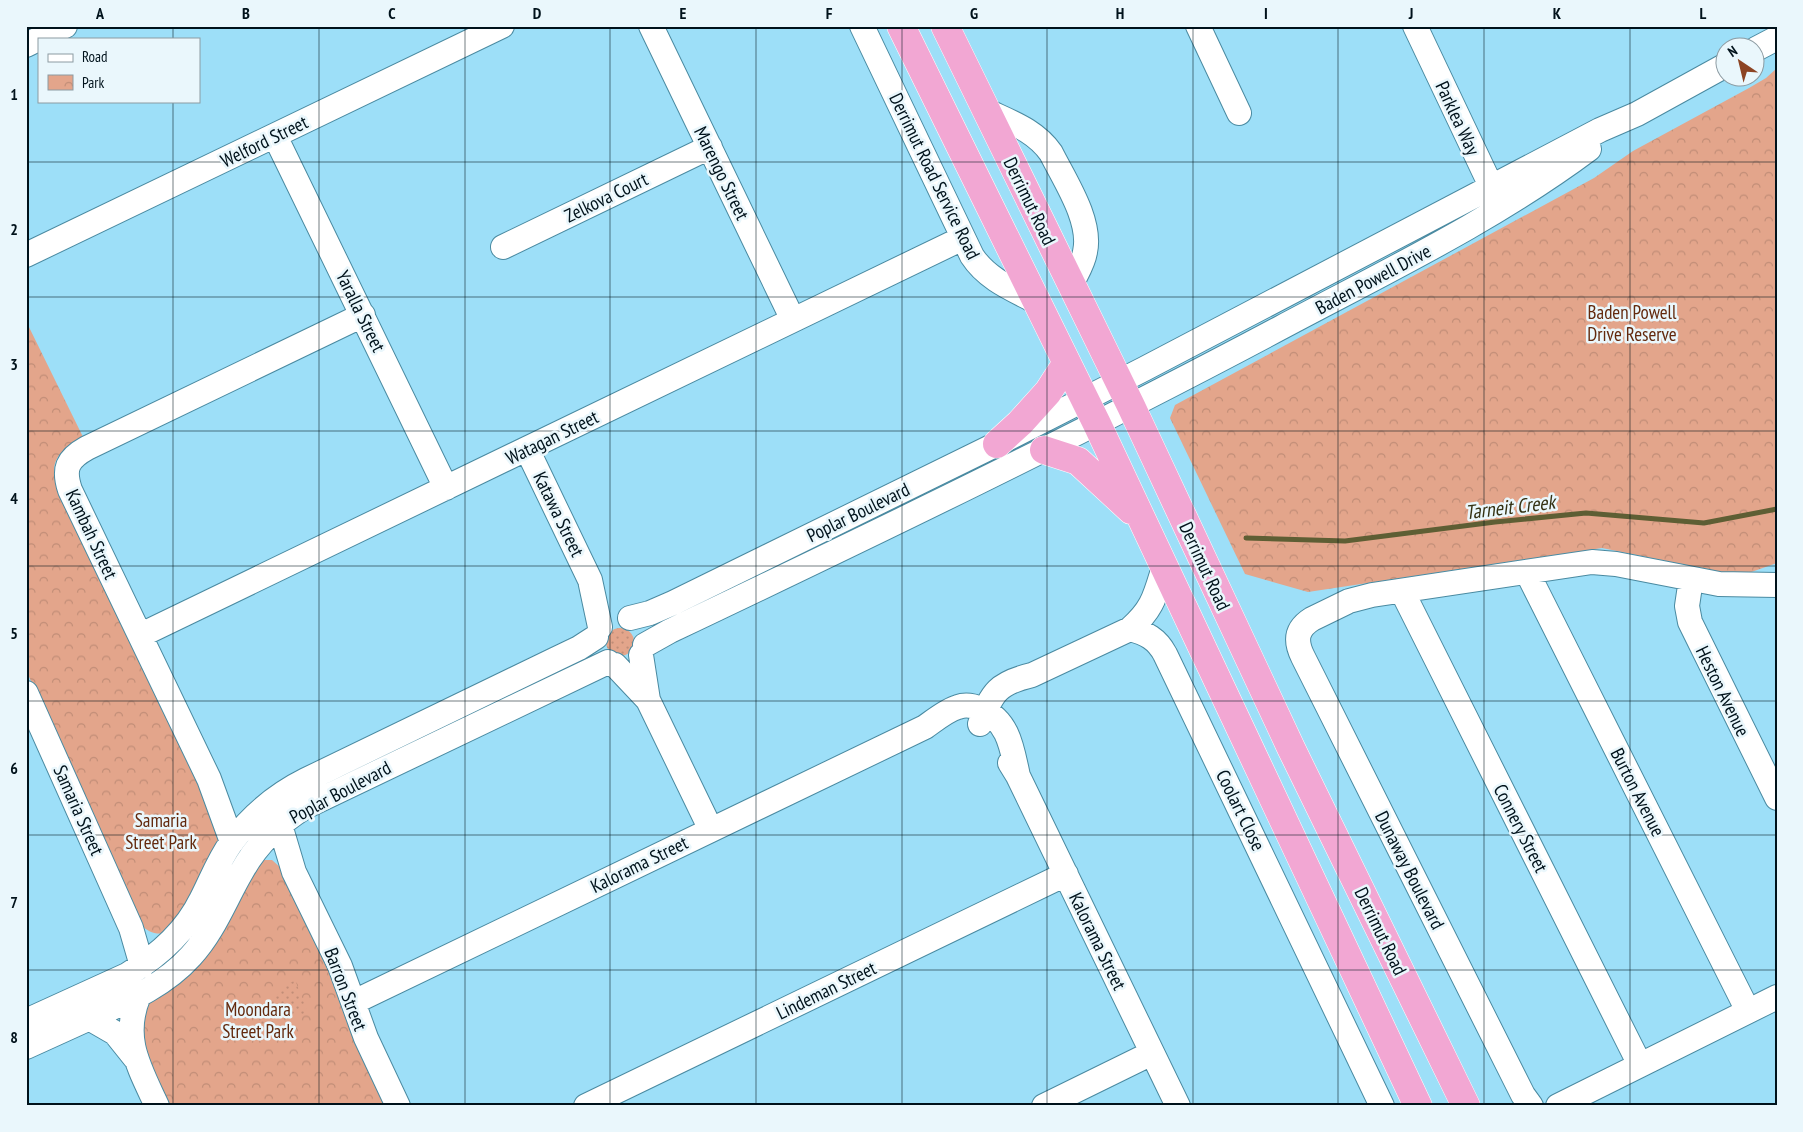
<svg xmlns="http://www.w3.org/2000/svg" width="1803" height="1132" font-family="'PT Sans Narrow',sans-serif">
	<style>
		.park { fill: url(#park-crowns) }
		.garden { fill: url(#garden-dots) }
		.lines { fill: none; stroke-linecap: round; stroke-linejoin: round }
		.stream { stroke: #5e5e34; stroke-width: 5 }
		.minor-casing { stroke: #4a8aa1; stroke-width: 26 }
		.highway-casing { stroke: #fff; stroke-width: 29 }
		.minor { stroke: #fff; stroke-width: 24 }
		.highway { stroke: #f2a7d3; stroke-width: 28 }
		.grid { fill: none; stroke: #00121b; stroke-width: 1; stroke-opacity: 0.55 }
		.labels { text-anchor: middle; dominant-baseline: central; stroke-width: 5; stroke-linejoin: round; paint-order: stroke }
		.street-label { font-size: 19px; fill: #00121b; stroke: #eaf7fc }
		.park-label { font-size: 19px; fill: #63290d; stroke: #eaf7fc }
		.water-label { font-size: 20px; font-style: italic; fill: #343113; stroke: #eaf7fc }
		.neatline { fill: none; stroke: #00121b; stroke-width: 2 }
		.grid-label { font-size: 16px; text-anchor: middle; font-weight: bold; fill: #00121b }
	</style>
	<defs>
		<pattern id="park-crowns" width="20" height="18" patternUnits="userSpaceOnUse" patternTransform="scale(1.25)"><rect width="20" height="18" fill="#e3a58b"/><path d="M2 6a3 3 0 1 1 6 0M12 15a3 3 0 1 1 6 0" fill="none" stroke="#c18d77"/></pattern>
		<pattern id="garden-dots" width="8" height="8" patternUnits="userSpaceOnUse" patternTransform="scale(1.25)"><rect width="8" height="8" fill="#e3a58b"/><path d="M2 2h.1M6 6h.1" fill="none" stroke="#c18d77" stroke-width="1.8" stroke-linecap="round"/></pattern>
	</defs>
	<rect width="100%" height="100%" fill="#9ddff8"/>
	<path class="park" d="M1777,68V563L1740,576L1602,548L1308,592L1245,574L1170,418L1175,405L1594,178L1633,151L1749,88L1766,78Z
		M26,321L84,439C62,449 48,458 57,485L223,832L191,904L166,933C155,935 148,932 140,924L26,670Z
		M261,860H272L281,868L327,961L388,1106H167L143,1050L137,1015Z"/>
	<path class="garden" d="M606 642a14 14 0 1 1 28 0a14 14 0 1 1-28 0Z
		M295,980L308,1013C295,1015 280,1017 270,1025C263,1030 259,1038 252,1041C263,1017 271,994 295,980Z"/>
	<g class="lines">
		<path class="stream" d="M1246,538L1345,541L1495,522L1586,513L1704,523L1777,509"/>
		<defs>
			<path id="minor" d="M651,26L793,320
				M862,26L972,256C987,279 1012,289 1035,301
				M1198,26L1239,113
				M1415,26L1499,203
				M26,45L65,26
				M1756,49L1777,38
				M985,110C1010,122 1035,130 1051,153C1065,181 1092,221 1085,252C1083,264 1076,274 1071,285
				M275,136L446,488
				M503,247L710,147
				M26,255L502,26
				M527,449L590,580L600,627
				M1527,572L1748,1011
				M1691,579L1687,606L1690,622L1777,798
				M1402,591L1640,1065
				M630,618L650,613L673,603L997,444L1144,369L1600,130L1637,114L1726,65
				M1130,629C1146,633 1157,639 1165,654L1382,1106
				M141,635L963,238
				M645,645L670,631C876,533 1081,434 1282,327C1387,271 1494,220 1589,149
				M641,655L648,700
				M615,665L648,700L711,830
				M26,693L131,928L142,966
				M980,724C992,692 998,683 1032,675L1130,629C1153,609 1155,596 1164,567
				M1010,763L1018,776L1178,1106
				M280,825L294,872L340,966L366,1038L398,1106
				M232,842L209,779L70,490C63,469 67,459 87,448L363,315
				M139,995C121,1038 139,1067 157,1106
				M354,1002L925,727C935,720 947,710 958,707C966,704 974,706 981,709C1009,721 1012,749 1018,776
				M89,1018L115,1033L135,1058
				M26,1021L127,975C158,956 185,933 201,900C211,881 218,861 231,843C251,816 276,795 306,780L554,660L579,648L596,637
				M26,1047C48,1037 70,1027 92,1017C128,1001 164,986 191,956C214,931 225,900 242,871C257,844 279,823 305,807L608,662
				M586,1106L1066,874
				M1044,1106L1152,1053
				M1531,1106L1523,1095L1303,657C1295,641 1296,629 1312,619L1349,601L1372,595L1592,562L1616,564L1719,584L1777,585
				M1558,1106L1777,997"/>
			<path id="highway" d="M901,26L1097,424L1418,1106
				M945,26L1131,406L1291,748L1466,1106
				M997,444L1020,423L1048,392L1066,364
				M1044,450L1078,461L1131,510"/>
		</defs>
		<use href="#minor" class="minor-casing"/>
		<use href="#highway" class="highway-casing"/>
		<use href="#minor" class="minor"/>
		<use href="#highway" class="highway"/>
	</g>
	<path class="grid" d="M173,26V39M319,26V1106M465,26V1106M610,26V1106M756,26V1106M902,26V1106M1047,26V1106M1193,26V1106M1338,26V1106M1484,26V1106M1630,26V1106M173,101V1106M26,162H1777M26,297H1777M26,431H1777M26,566H1777M26,701H1777M26,835H1777M26,970H1777"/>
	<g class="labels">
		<g class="street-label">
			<text transform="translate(1458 118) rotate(65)">Parklea Way</text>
			<text transform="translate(264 141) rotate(-26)">Welford Street</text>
			<text transform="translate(722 173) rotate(64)">Marengo Street</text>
			<text transform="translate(935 176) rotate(64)">Derrimut Road Service Road</text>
			<text transform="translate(606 197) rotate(-26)">Zelkova Court</text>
			<text transform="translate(1030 201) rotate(64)">Derrimut Road</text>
			<text transform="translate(1373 279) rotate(-28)">Baden Powell Drive</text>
			<text transform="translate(361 311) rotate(64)">Yaralla Street</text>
			<text transform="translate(552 437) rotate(-26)">Watagan Street</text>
			<text transform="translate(858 512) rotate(-26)">Poplar Boulevard</text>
			<text transform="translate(559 514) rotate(64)">Katawa Street</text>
			<text transform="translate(92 534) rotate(65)">Kambah Street</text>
			<text transform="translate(1205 566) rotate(65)">Derrimut Road</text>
			<text transform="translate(1723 691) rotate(64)">Heston Avenue</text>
			<text transform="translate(340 792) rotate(-28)">Poplar Boulevard</text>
			<text transform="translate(1638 792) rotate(63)">Burton Avenue</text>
			<text transform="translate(79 810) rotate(66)">Samaria Street</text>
			<text transform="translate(1241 810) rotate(64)">Coolart Close</text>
			<text transform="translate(1521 828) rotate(63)">Connery Street</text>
			<text transform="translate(639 864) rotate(-26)">Kalorama Street</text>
			<text transform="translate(1410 870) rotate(63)">Dunaway Boulevard</text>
			<text transform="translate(1381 931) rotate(64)">Derrimut Road</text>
			<text transform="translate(1098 941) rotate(64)">Kalorama Street</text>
			<text transform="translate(346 989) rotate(69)">Barron Street</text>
			<text transform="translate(826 990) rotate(-26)">Lindeman Street</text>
		</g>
		<g class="park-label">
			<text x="1632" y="312">Baden Powell<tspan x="1632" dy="22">Drive Reserve</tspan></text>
			<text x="161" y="820">Samaria<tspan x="161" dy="22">Street Park</tspan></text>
			<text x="258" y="1009">Moondara<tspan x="258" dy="22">Street Park</tspan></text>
		</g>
		<g class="water-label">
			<text transform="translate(1510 507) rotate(-7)">Tarneit Creek</text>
		</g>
	</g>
	<rect width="1803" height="1132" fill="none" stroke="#eaf7fc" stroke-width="55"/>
	<rect x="38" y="38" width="162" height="65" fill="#eaf7fc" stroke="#8c9ba2"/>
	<rect x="48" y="54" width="25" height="8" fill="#ffffff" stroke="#8c9ba2"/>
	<text x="82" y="62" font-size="15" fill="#00121b">Road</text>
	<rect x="48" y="75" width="25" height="15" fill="url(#park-crowns)" stroke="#8c9ba2"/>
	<text x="82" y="88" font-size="15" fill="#00121b">Park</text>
	<g transform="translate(1740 62) rotate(325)"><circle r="24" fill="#eaf7fc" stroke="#8c9ba2"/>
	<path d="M0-4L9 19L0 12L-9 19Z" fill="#8c4423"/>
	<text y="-8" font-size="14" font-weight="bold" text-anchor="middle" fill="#00121b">N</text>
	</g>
	<rect x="28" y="28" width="1748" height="1076" class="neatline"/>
	<g class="grid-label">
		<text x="100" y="19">A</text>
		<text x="246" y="19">B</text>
		<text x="392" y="19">C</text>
		<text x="537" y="19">D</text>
		<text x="683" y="19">E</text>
		<text x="829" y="19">F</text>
		<text x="974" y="19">G</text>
		<text x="1120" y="19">H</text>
		<text x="1266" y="19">I</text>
		<text x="1411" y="19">J</text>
		<text x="1557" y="19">K</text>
		<text x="1703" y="19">L</text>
		<text x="14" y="100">1</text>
		<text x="14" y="235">2</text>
		<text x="14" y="370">3</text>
		<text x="14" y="504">4</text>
		<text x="14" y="639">5</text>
		<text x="14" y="774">6</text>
		<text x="14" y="908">7</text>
		<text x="14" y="1043">8</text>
	</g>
</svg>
